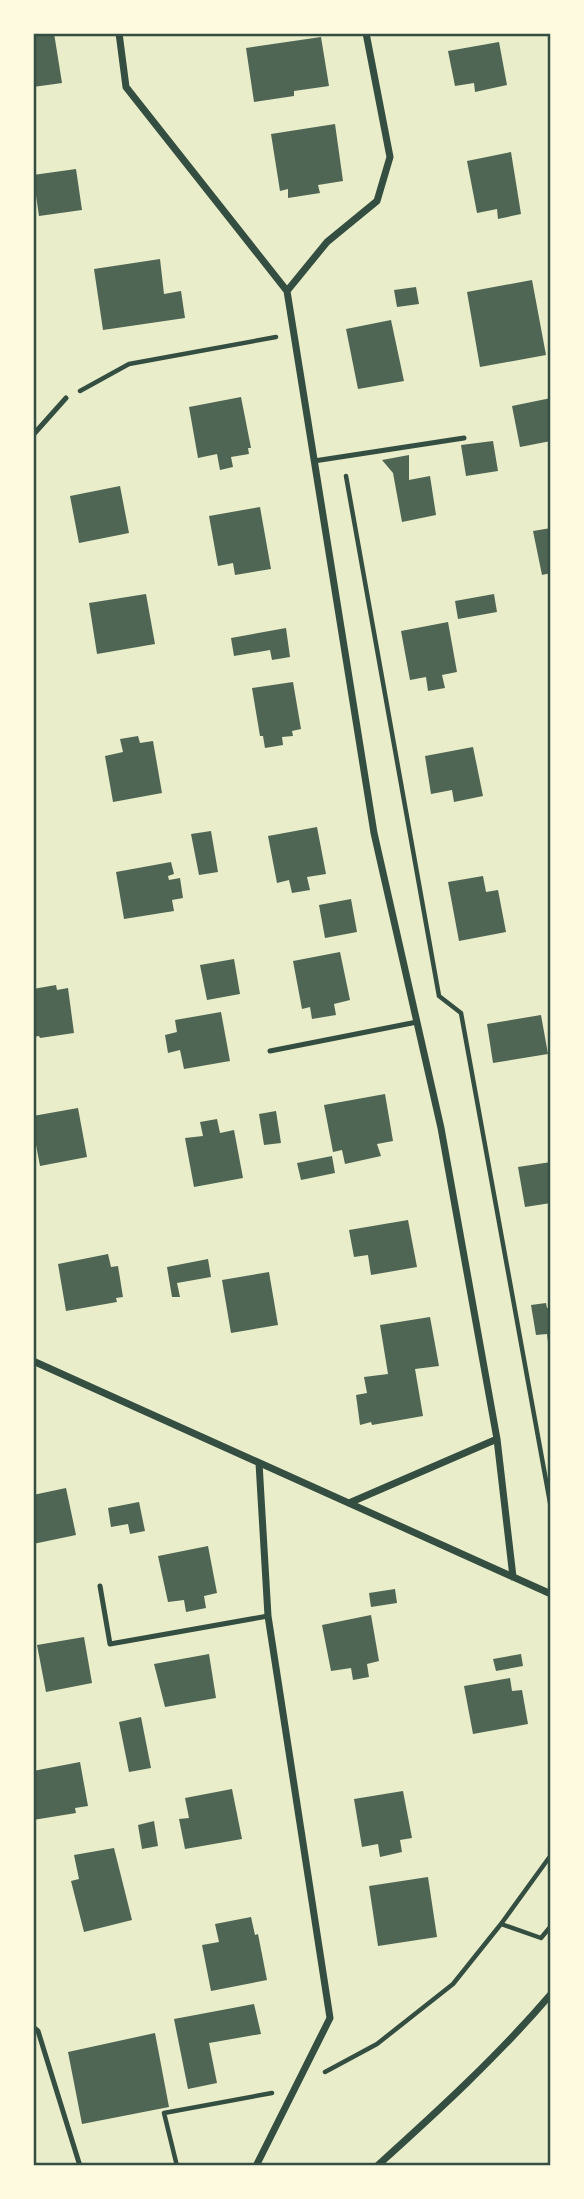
<svg xmlns="http://www.w3.org/2000/svg" width="584" height="2199" font-family="Quicksand,sans-serif">
	<style>
		.building { fill: #4f6655 }
		.lines { fill: none; stroke-linecap: round; stroke-linejoin: round }
		.path { stroke: #344e41; stroke-width: 4.5 }
		.service { stroke: #344e41; stroke-width: 5 }
		.minor { stroke: #344e41; stroke-width: 7 }
		.neatline { fill: none; stroke: #344e41; stroke-width: 2.5 }
	</style>
	<rect width="100%" height="100%" fill="#e9edc9"/>
	<path class="building" d="M33,33H54L62,83L33,87Z
		M321,37L329,86L294,91V96L254,102L246,48Z
		M499,42L507,85L475,92L474,83L455,86L448,51Z
		M335,124L343,181L318,185L320,193L288,198V189L280,191L271,134Z
		M511,152L521,214L498,219L497,209L477,213L467,161Z
		M76,169L82,210L39,216L33,175Z
		M160,259L164,294L181,291L185,318L103,330L94,269Z
		M532,280L546,355L480,367L467,292Z
		M416,287L419,304L397,307L394,290Z
		M391,320L404,381L358,389L346,329Z
		M241,397L251,448H248L249,454L231,457L233,467L220,470L217,454L198,458L189,407Z
		M551,398V441L520,447L512,406Z
		M493,441L498,471L466,476L461,445Z
		M409,455V480L430,476L436,515L402,522L393,473L382,460Z
		M120,486L129,533L79,543L70,496Z
		M260,507L271,569L235,575L233,563L218,566L209,516Z
		M551,528V573L542,575L533,531Z
		M146,594L155,644L97,654L89,603Z
		M494,594L497,612L458,619L455,601Z
		M448,622L457,672L442,675L445,688L428,691L426,677L410,680L401,631Z
		M286,628L290,657L272,660L270,650L234,656L231,638Z
		M293,682L301,729L292,731L293,736L282,737L283,745L265,748L263,736H260L252,688Z
		M138,736L140,743L153,741L162,793L113,802L105,756L123,752L120,739Z
		M473,747L483,796L454,802L452,790L431,794L425,756Z
		M317,827L326,874L307,877L310,890L292,893L289,880L277,883L268,836Z
		M211,831L218,872L199,875L191,834Z
		M171,862L174,874L168,876L169,880L180,878L183,898L172,900L174,911L124,919L116,872Z
		M483,876L486,892L498,890L506,932L459,941L448,882Z
		M351,899L357,932L325,938L319,905Z
		M340,952L350,1000L334,1004L336,1015L312,1019L310,1007L302,1009L293,961Z
		M234,959L240,994L207,1000L200,965Z
		M56,985L57,990L68,988L74,1033L40,1038L39,1036L33,1037V989Z
		M221,1012L230,1061L184,1069L180,1050L168,1053L165,1035L177,1032L175,1020Z
		M541,1015L548,1054L493,1063L487,1024Z
		M385,1094L393,1141L377,1144L381,1156L345,1164L342,1150L333,1152L324,1105Z
		M78,1108L87,1157L40,1166L33,1129V1116Z
		M276,1111L281,1143L264,1145L259,1114Z
		M217,1119L220,1133L234,1130L243,1178L194,1187L185,1138L203,1136L200,1122Z
		M332,1156L335,1173L301,1180L297,1163Z
		M551,1162V1203L525,1207L518,1167Z
		M408,1220L417,1267L371,1275L368,1255L354,1257L349,1230Z
		M108,1254L111,1267L118,1266L123,1297L116,1298L117,1302L66,1311L58,1264Z
		M208,1259L211,1277L177,1283L180,1297H172L167,1267Z
		M269,1272L278,1325L231,1333L222,1280Z
		M546,1303L547,1308L551,1307L549,1350L547,1334L536,1335L531,1305Z
		M430,1317L439,1366L415,1369L423,1416L372,1425L371,1422L360,1425L356,1395L367,1393L364,1377L388,1374L380,1325Z
		M66,1488L76,1535L33,1544V1495Z
		M139,1502L145,1531L130,1534L128,1524L111,1527L108,1508Z
		M208,1546L217,1593L204,1596L206,1608L186,1612L184,1600L168,1602L158,1556Z
		M395,1589L397,1603L371,1607L369,1593Z
		M371,1615L379,1661L367,1664L369,1677L353,1680L351,1668L331,1671L322,1625Z
		M84,1637L92,1683L46,1692L37,1645Z
		M209,1654L216,1698L165,1707L154,1664Z
		M521,1654L523,1666L496,1671L493,1659Z
		M510,1678L512,1691L522,1690L528,1724L473,1734L464,1686Z
		M141,1717L151,1768L129,1772L119,1722Z
		M80,1762L88,1806L75,1808L76,1813L33,1820V1771Z
		M232,1789L242,1839L185,1849L179,1819L189,1818L185,1798Z
		M403,1791L412,1838L400,1840L402,1852L380,1857L378,1844L362,1847L354,1799Z
		M154,1821L158,1846L142,1849L138,1825Z
		M114,1848L132,1920L84,1932L71,1881L79,1879L74,1855Z
		M428,1877L437,1937L378,1946L369,1886Z
		M251,1917L255,1935L258,1934L267,1980L211,1991L202,1945L219,1942L215,1924Z
		M254,2004L261,2034L209,2043L217,2083L188,2089L174,2019Z
		M155,2033L169,2107L82,2124L68,2052Z"/>
	<g class="lines">
		<path class="path" d="M80,391L129,364L276,337
			M346,476L439,996L461,1013L551,1508
			M501,1924L541,1938L551,1926
			M325,2072L377,2044L453,1984L501,1924L551,1855
			M177,2166L164,2113L272,2093"/>
		<path class="service" d="M33,435L66,398
			M314,461L464,438
			M270,1051L417,1022
			M100,1586L110,1644L268,1616
			M33,2027L38,2031L80,2166"/>
		<path class="minor" d="M119,33L126,87L287,291L374,833L441,1128L497,1439L513,1577
			M287,291L327,242L377,201L390,157L366,33
			M33,1361L551,1594
			M349,1503L497,1439
			M256,2166L330,2018L268,1616L259,1463
			M377,2166C438,2111 498,2056 551,1994"/>
	</g>
	<rect width="584" height="2199" fill="none" stroke="#fefae0" stroke-width="70"/>
	<rect x="35" y="35" width="514" height="2129" class="neatline"/>
</svg>
